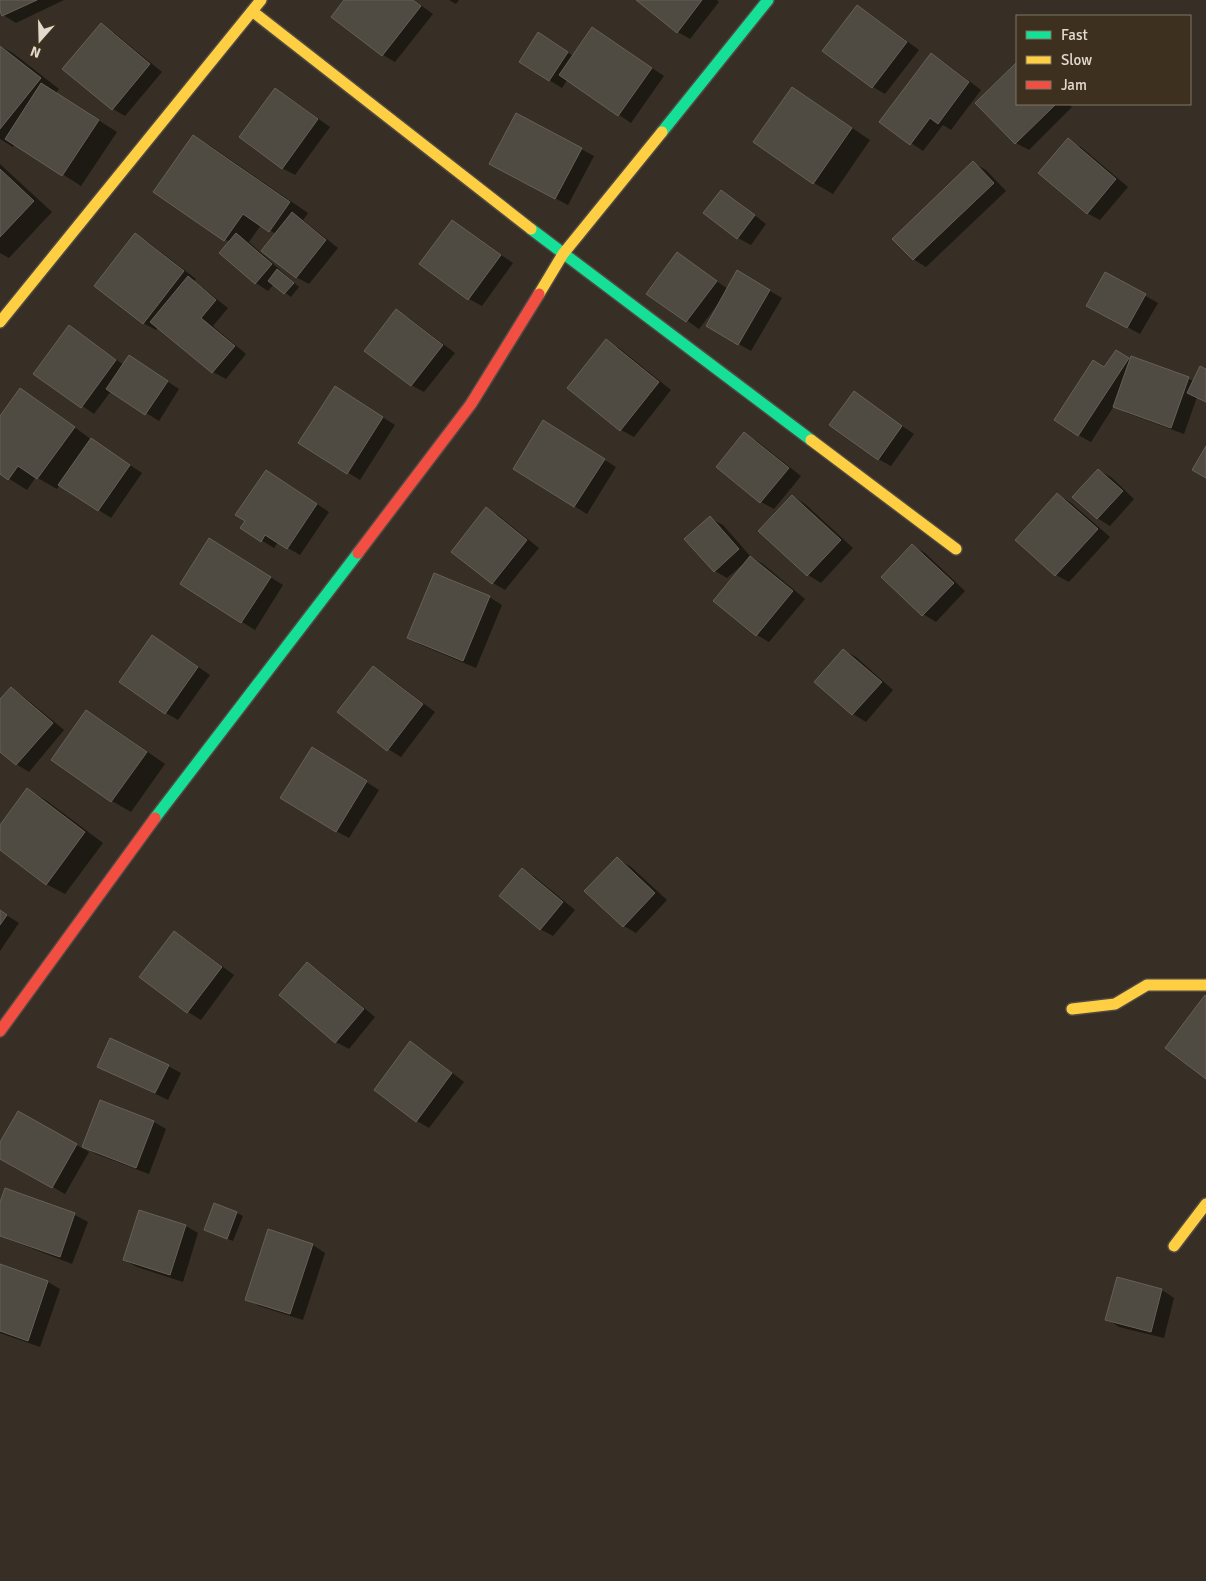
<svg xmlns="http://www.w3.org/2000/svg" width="1206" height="1581" font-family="Signika,sans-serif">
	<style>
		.shadow { fill: #0007 }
		.building { fill: #4f4b42; stroke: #656158 }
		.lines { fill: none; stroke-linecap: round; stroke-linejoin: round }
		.fast-casing { stroke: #514a42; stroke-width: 14 }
		.slow-casing { stroke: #514a42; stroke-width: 14 }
		.jam-casing { stroke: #514a42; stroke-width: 14 }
		.fast { stroke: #16e098; stroke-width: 11 }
		.slow { stroke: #ffcf43; stroke-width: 11 }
		.jam { stroke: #f24e42; stroke-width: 11 }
	</style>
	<rect width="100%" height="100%" fill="#372f25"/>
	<path class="shadow" d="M0,0H64L16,23L3,15L0,8Z
		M346,0H414L433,14L395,62L383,55Z
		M449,0H459L456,4Z
		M638,0H717L719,2L690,39L678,32Z
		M857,7L870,14L919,50L885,94L873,87Z
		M101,25L113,32L162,72L125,116L113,109Z
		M592,28L664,76L631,123L567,80L562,88L549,80L551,41L573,56Z
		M0,46L13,53L59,89L56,93L117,132L81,186L15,144L13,147L0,139Z
		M931,54L944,62L981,90L951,130L943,125L923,151L911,143Z
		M1017,63V104H1069L1072,107L1029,150L1016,143L976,103Z
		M792,89L811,100L870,140L833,194L814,183L755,142Z
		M276,90L288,97L330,127L295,175L282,168Z
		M193,136L212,147L308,213L303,220L338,248L309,284L296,277L276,234L261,225L249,242L299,287L291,297L274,284L268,291L256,283L221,253L230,242L225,239Z
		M1068,140L1081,147L1128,187L1100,220L1087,213Z
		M581,149L594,156L568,205L503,171Z
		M973,163L986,170L1006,191L926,267L913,259Z
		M0,164L52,212L9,258L0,253Z
		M721,192L734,199L766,224L751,245L738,238L705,213Z
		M452,221L513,263L482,306L469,299L421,264Z
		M135,235L148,242L196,279L194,281L228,308L213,326L246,354L226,379L213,372L158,327L156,330L143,323Z
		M677,254L728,289L738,272L782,298L751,351L707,326L719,305L718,304L699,329L648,293Z
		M1105,273L1158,303L1140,334L1087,305Z
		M397,311L409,318L455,353L424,392L411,385Z
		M69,327L124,365L141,364L179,389L159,421L111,391L94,414L35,373Z
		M606,341L619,348L671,390L634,437L621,430Z
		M1116,351L1131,360L1132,358L1194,381L1206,370V402L1197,397L1184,434L1127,413L1114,406L1091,442L1078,435L1105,368Z
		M20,390L39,401L92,440L142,473L111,518L60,485L57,489L36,477L27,490L0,473V418Z
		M854,393L914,434L891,466L878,459Z
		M348,395L395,425L360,480L300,443Z
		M556,429L616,467L587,514L574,506Z
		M744,434L757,441L801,476L774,509L761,502L718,467Z
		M1098,470L1111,477L1134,499L1110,526L1097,518Z
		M279,479L329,512L300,555L278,542L274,548L261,540Z
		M1057,494L1070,502L1110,537L1069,582L1056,575L1016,540Z
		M793,496L805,504L853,548L821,583L808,575L760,531Z
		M487,509L499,516L539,548L505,590L493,583Z
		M710,518L723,525L751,557L763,564L805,599L769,642L757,635L743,566L742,565L727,578L715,571Z
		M913,546L925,553L965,591L936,622L923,614Z
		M222,547L283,585L255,630L181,584Z
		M489,597L502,605L476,668L421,645L408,638Z
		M153,636L210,675L178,720L166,713Z
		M843,650L856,657L893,690L866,722L853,714L816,682Z
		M373,667L386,675L435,712L401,757L388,749Z
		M11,688L23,696L64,730L29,772L16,764L0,751V701Z
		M87,712L105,722L165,764L131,812L112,801L53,759Z
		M325,756L379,790L349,838L336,831Z
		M28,790L47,801L103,843L65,894L46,884L0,848V827Z
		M617,859L630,866L667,900L636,933L624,926Z
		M522,870L535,877L575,910L553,936L540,929Z
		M0,911L19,923L0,951Z
		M175,933L187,940L234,975L201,1020L188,1012L141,977Z
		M307,963L319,971L375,1017L349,1049L336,1042L280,995Z
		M410,1043L423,1050L464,1082L429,1128L417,1121Z
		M99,1066H168L181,1073L168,1100Z
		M101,1101L154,1122L166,1129L149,1174L96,1154L84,1146Z
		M18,1112L89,1152L65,1194L0,1157V1145Z
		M6,1190L75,1215L88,1222L72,1264L0,1236V1206Z
		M237,1213L243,1216L233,1241L205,1230Z
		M186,1226L198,1233L183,1282L137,1267L124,1260Z
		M269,1231L313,1245L325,1253L303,1320L259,1306L247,1299Z
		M0,1266L48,1282L60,1289L40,1347L0,1333Z
		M1162,1290L1174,1298L1164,1338L1119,1327L1107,1319Z"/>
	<path class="building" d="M0,0H37L2,16L0,11Z
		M344,0H413L421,6L382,56L331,17Z
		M636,0H702L677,33Z
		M857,5L907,42L872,88L822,51Z
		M101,23L150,64L112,110L62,69Z
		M592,27L652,68L618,116L559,75Z
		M538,32L568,52L549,81L519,62Z
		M0,46L41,78L0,129Z
		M931,53L969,82L938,124L930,118L910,145L879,122Z
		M1017,62V104H1056L1015,144L975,103Z
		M41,83L99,120L62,176L5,139Z
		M792,87L852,128L813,184L753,142Z
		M275,88L318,119L282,169L239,137Z
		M516,113L582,148L555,199L489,164Z
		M193,135L290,202L269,232L243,214L224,241L153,192Z
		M1068,138L1116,179L1087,214L1038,173Z
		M973,161L994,183L913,260L892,239Z
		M0,169L34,201L0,237Z
		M721,190L755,215L737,239L703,213Z
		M292,212L326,240L296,278L261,251Z
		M452,220L501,255L468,300L419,264Z
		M135,233L184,271L143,324L94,286Z
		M236,233L272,264L255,284L219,253Z
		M677,252L717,281L686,322L646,294Z
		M277,269L294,283L284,294L268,281Z
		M737,270L770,290L738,345L706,326Z
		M1105,272L1146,294L1127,328L1086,306Z
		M188,276L216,300L201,318L235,346L212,373L150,322Z
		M396,309L443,345L411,386L364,351Z
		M69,325L116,360L81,408L33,374Z
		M606,339L659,382L620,431L567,388Z
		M1116,350L1129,358L1078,436L1054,420L1093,360L1104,367Z
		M129,355L168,381L145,415L106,389Z
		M1131,356L1189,377L1171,428L1113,407Z
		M1200,366L1206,369V402L1187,393Z
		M335,386L383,417L347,474L298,443Z
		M20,388L75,427L37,479L18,466L8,480L0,474V416Z
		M854,391L902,426L878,460L829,425Z
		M543,420L605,459L574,507L513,469Z
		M744,432L789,468L760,503L716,467Z
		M91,438L130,465L98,511L58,485Z
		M1206,446V478L1192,470Z
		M1098,469L1123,491L1097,519L1072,497Z
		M266,470L317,504L287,549L265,535L261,542L240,528L245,521L235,515Z
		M1057,493L1098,529L1055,576L1015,540Z
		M792,495L841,540L807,576L758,531Z
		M486,507L527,540L492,584L451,552Z
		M710,516L739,549L714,572L684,539Z
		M209,538L271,577L241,623L180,584Z
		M912,544L954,583L922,616L881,577Z
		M750,556L793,591L756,636L713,601Z
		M434,573L490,596L463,661L407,638Z
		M152,635L198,667L165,714L119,682Z
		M843,649L882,682L852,715L814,682Z
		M373,666L423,704L387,751L337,712Z
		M11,687L53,723L16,765L0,752V699Z
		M86,710L147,752L111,802L51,760Z
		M312,747L367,781L336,832L280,798Z
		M27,788L85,832L46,885L0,850V825Z
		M617,857L655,893L623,927L584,891Z
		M522,868L563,902L540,930L499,896Z
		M0,910L7,915L0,925Z
		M174,931L222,967L187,1013L139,977Z
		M307,962L364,1009L335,1043L279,995Z
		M1205,995L1206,996V1079L1165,1048Z
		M110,1038L169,1065L155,1093L97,1067Z
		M410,1041L452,1073L416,1122L374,1090Z
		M100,1100L154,1121L136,1168L82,1147Z
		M18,1111L77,1144L52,1188L0,1159V1142Z
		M5,1188L75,1213L60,1257L0,1236V1202Z
		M214,1203L237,1212L227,1239L204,1230Z
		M139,1210L186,1225L170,1275L123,1260Z
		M268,1229L313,1244L290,1314L245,1300Z
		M0,1264L48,1281L28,1341L0,1331Z
		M1117,1277L1162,1289L1151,1332L1105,1320Z"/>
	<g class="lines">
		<defs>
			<path id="fast" d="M662,132L768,0
				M531,229L811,440
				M155,818L358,553"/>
			<path id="slow" d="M252,11L531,229
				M539,294L563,254L662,132
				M0,322L261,0
				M811,440L956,549
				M1072,1009L1115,1004L1147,985H1206
				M1174,1246L1206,1204"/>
			<path id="jam" d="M358,553L471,404L539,294
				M0,1031L155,818"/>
		</defs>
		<use href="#fast" class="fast-casing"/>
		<use href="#slow" class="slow-casing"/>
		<use href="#jam" class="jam-casing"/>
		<use href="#fast" class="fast"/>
		<use href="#slow" class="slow"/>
		<use href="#jam" class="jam"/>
	</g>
	<rect x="1016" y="15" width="175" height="90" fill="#3e301e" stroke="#807465"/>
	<rect x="1026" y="31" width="25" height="8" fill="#16e098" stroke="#807465"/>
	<text x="1061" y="40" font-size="15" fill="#e3dacf">Fast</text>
	<rect x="1026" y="56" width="25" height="8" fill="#ffcf43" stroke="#807465"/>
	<text x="1061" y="65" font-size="15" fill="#e3dacf">Slow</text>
	<rect x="1026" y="81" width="25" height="8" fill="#f24e42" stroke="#807465"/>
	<text x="1061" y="90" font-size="15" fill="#e3dacf">Jam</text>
	<g transform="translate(40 40) rotate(200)" stroke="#3e301e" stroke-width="4" paint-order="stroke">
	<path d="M0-4L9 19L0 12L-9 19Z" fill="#e3dacf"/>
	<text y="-8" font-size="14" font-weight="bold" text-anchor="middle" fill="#e3dacf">N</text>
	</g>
</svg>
